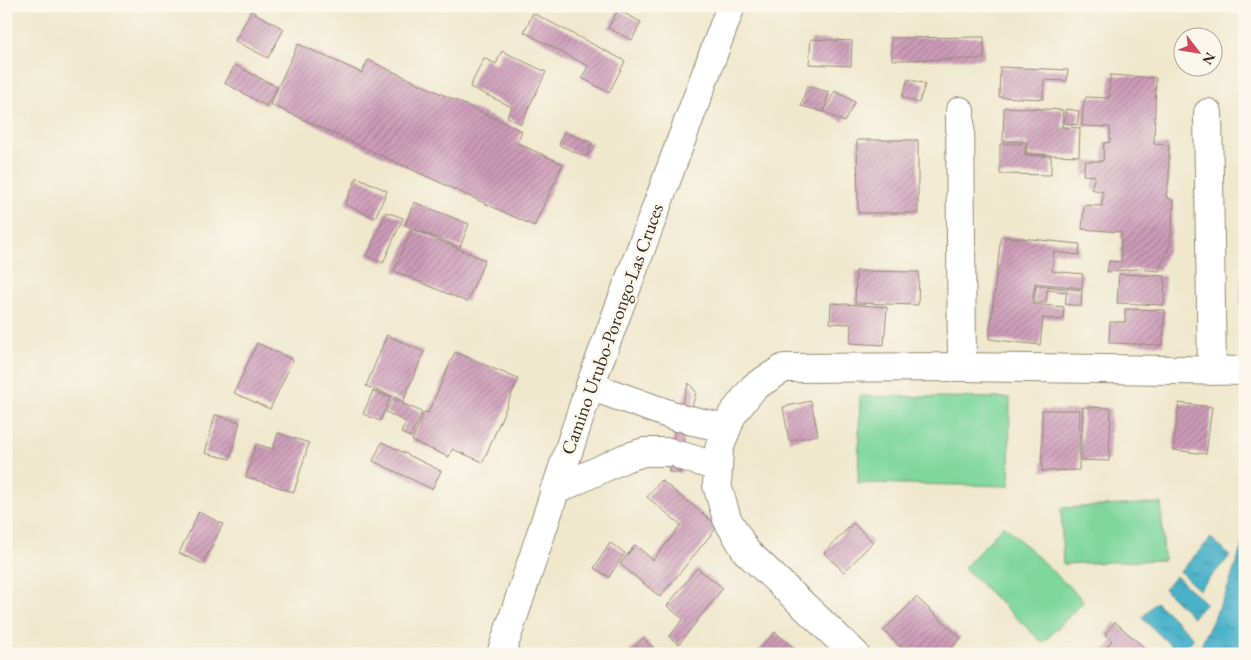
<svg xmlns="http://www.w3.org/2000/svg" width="1251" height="660" font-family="'EB Garamond',serif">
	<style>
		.grass { fill: #7fd79c; stroke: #5d805d }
		.water { fill: url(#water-ripples); stroke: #426e74 }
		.building { fill: url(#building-hatch) }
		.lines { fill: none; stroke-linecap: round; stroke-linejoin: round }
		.minor-casing { stroke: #958976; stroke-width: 30 }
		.major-casing { stroke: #958976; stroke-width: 30 }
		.minor { stroke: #fff; stroke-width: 28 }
		.major { stroke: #fff; stroke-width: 28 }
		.labels { text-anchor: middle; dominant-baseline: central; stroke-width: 5; stroke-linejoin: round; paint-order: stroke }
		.street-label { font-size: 19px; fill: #3b2a1e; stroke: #fbf7ec }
	</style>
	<defs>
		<pattern id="water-ripples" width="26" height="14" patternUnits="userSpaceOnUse" patternTransform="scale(1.25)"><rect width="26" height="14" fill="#4ab2c9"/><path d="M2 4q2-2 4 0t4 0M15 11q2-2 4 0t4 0" fill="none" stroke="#3f91a3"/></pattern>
		<pattern id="building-hatch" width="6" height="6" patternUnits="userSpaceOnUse" patternTransform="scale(1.25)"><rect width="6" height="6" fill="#cc9bb8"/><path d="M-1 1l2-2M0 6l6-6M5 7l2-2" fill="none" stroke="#a77f95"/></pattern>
	</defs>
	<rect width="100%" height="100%" fill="#fbf7ec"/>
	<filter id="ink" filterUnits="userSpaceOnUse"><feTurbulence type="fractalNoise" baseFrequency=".02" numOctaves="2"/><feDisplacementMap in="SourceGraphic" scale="10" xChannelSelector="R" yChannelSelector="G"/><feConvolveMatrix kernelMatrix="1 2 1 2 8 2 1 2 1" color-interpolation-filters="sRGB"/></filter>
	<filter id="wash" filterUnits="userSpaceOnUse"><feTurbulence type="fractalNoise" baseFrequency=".0096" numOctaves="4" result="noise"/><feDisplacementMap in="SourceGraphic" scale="20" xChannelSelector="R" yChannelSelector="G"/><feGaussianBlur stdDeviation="1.12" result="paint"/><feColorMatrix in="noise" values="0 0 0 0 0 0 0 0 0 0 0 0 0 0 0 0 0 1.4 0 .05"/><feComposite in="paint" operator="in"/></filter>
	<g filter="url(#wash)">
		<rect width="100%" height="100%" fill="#efe8cd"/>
		<path class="grass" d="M860,396L1010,398L1009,486L858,483Z
			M1161,503L1164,560L1063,564L1061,508Z
			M1004,525L1084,601L1043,643L964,568Z"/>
		<path class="water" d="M1245,537V654H1199L1204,638L1226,593Z
			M1211,538L1230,556L1199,590L1180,572Z
			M1176,576L1206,604L1193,617L1164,589Z
			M1156,602L1194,638L1180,654L1142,618Z"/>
		<g id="blocks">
			<path class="building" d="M618,10L641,22L632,40L608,28Z
				M251,11L284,29L268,58L235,41Z
				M533,13L625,61L609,93L582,78L588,66L524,32Z
				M984,37V59L892,60L891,38Z
				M811,39L852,41L851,66L809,64Z
				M298,44L362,73L368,60L522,131L517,143L563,164L534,226L270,104Z
				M502,51L546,72L521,124L507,117L512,107L470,87L484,58L496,64Z
				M235,65L277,87L266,106L225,83Z
				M1000,67L1068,70L1067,81L1044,80L1043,99L999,97Z
				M1110,75L1156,78L1154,144L1169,145V180L1166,197L1174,201L1170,245L1159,271L1136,269L1107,272L1109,261L1121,262V232L1082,229L1084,205L1102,206L1103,192L1091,189L1095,176L1083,175L1085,161H1103L1104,143L1110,142V127L1082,126L1083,107L1086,97L1109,98Z
				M908,79L925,84L919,103L902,97Z
				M807,86L829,92L824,112L835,91L855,102L844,122L824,112L801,106Z
				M1004,107L1063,110L1062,127L1080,128L1079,156L1026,154L1027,142L1003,141Z
				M1066,109L1079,111L1077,125L1064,123Z
				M564,132L592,143L586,157L559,145Z
				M857,140H918V213H858Z
				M1000,144H1025V156H1051V175L1000,174Z
				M357,177L387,191L375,218L345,204Z
				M414,202L469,224L460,247L405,225Z
				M386,212L403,218L383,263L367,256Z
				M412,229L485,260L467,302L394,271Z
				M1001,236L1080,244L1079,255L1054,252L1052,271L1083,274L1082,288L1035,283L1032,304L1064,307L1063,320L1043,318L1040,345L989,339Z
				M856,271L919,272L918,305L855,303Z
				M1119,274L1165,276L1164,305L1117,303Z
				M1241,276L1245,277V304L1240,303Z
				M1036,285L1082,290L1081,306L1065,304L1067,292L1047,290L1046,303L1034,302Z
				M831,303L887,307L884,345L850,343L851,324L830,323Z
				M1125,309L1165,310L1163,345L1109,343L1110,322H1125Z
				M1242,309H1245V347H1242Z
				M387,335L424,352L403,401L366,386Z
				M257,343L293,360L270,409L234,393Z
				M455,352L518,379L483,462L452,449L449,457L412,441L424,412L428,413Z
				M689,383L696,392L684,437L681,473L669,472V452L676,428L677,417Z
				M373,391L390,398L380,421L363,414Z
				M392,399L422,412L411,437L401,433L406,422L386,412Z
				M811,401L818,435L789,441L783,407Z
				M1179,403L1212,407L1206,454L1173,450Z
				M1083,407L1111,408L1109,461L1081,460Z
				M1042,410H1080L1079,470L1042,471Z
				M215,415L240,422L230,459L205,453Z
				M278,433L309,443L294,492L246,477L256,444L273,449Z
				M382,442L441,471L432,489L373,461Z
				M661,480L718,526L660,597L620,564L635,545L653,560L681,525L647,497Z
				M199,512L223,524L203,564L179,553Z
				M853,523L873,542L844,572L824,553Z
				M610,543L625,553L609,577L594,568Z
				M697,568L723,588L679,644L669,637L683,619L667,606Z
				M916,597L961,638L946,654H908L884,631Z
				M1115,622L1148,651L1145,654H1101L1112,641L1105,634Z
				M775,632L801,654H756Z
				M643,638L660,654H628Z"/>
		</g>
	</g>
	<g filter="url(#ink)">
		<use href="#blocks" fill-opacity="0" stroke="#958976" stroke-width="1"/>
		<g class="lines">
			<defs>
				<path id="minor" d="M960,111L962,367
					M1208,113L1212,371
					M590,386L677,417
					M689,420L726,428
					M682,456L718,467
					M554,491L625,458L644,452H669
					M855,654L746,551L727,519L717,485L719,449L732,415L754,387L784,368L962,367L1245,371"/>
				<path id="major" d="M501,654L590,386L731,6"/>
			</defs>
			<use href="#minor" class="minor-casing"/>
			<use href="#major" class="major-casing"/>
			<use href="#minor" class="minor"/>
			<use href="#major" class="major"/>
		</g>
	</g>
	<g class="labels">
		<g class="street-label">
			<text transform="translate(612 329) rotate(-70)">Camino Urubo-Porongo-Las Cruces</text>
		</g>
	</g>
	<rect width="1251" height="660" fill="none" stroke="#fbf7ec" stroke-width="25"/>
	<g transform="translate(1198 52) rotate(121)"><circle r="24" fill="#fbf7ec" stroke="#aea59a"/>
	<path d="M0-4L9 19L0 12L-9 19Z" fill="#d1495b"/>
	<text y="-8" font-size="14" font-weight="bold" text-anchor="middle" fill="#3b2a1e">N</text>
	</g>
</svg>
